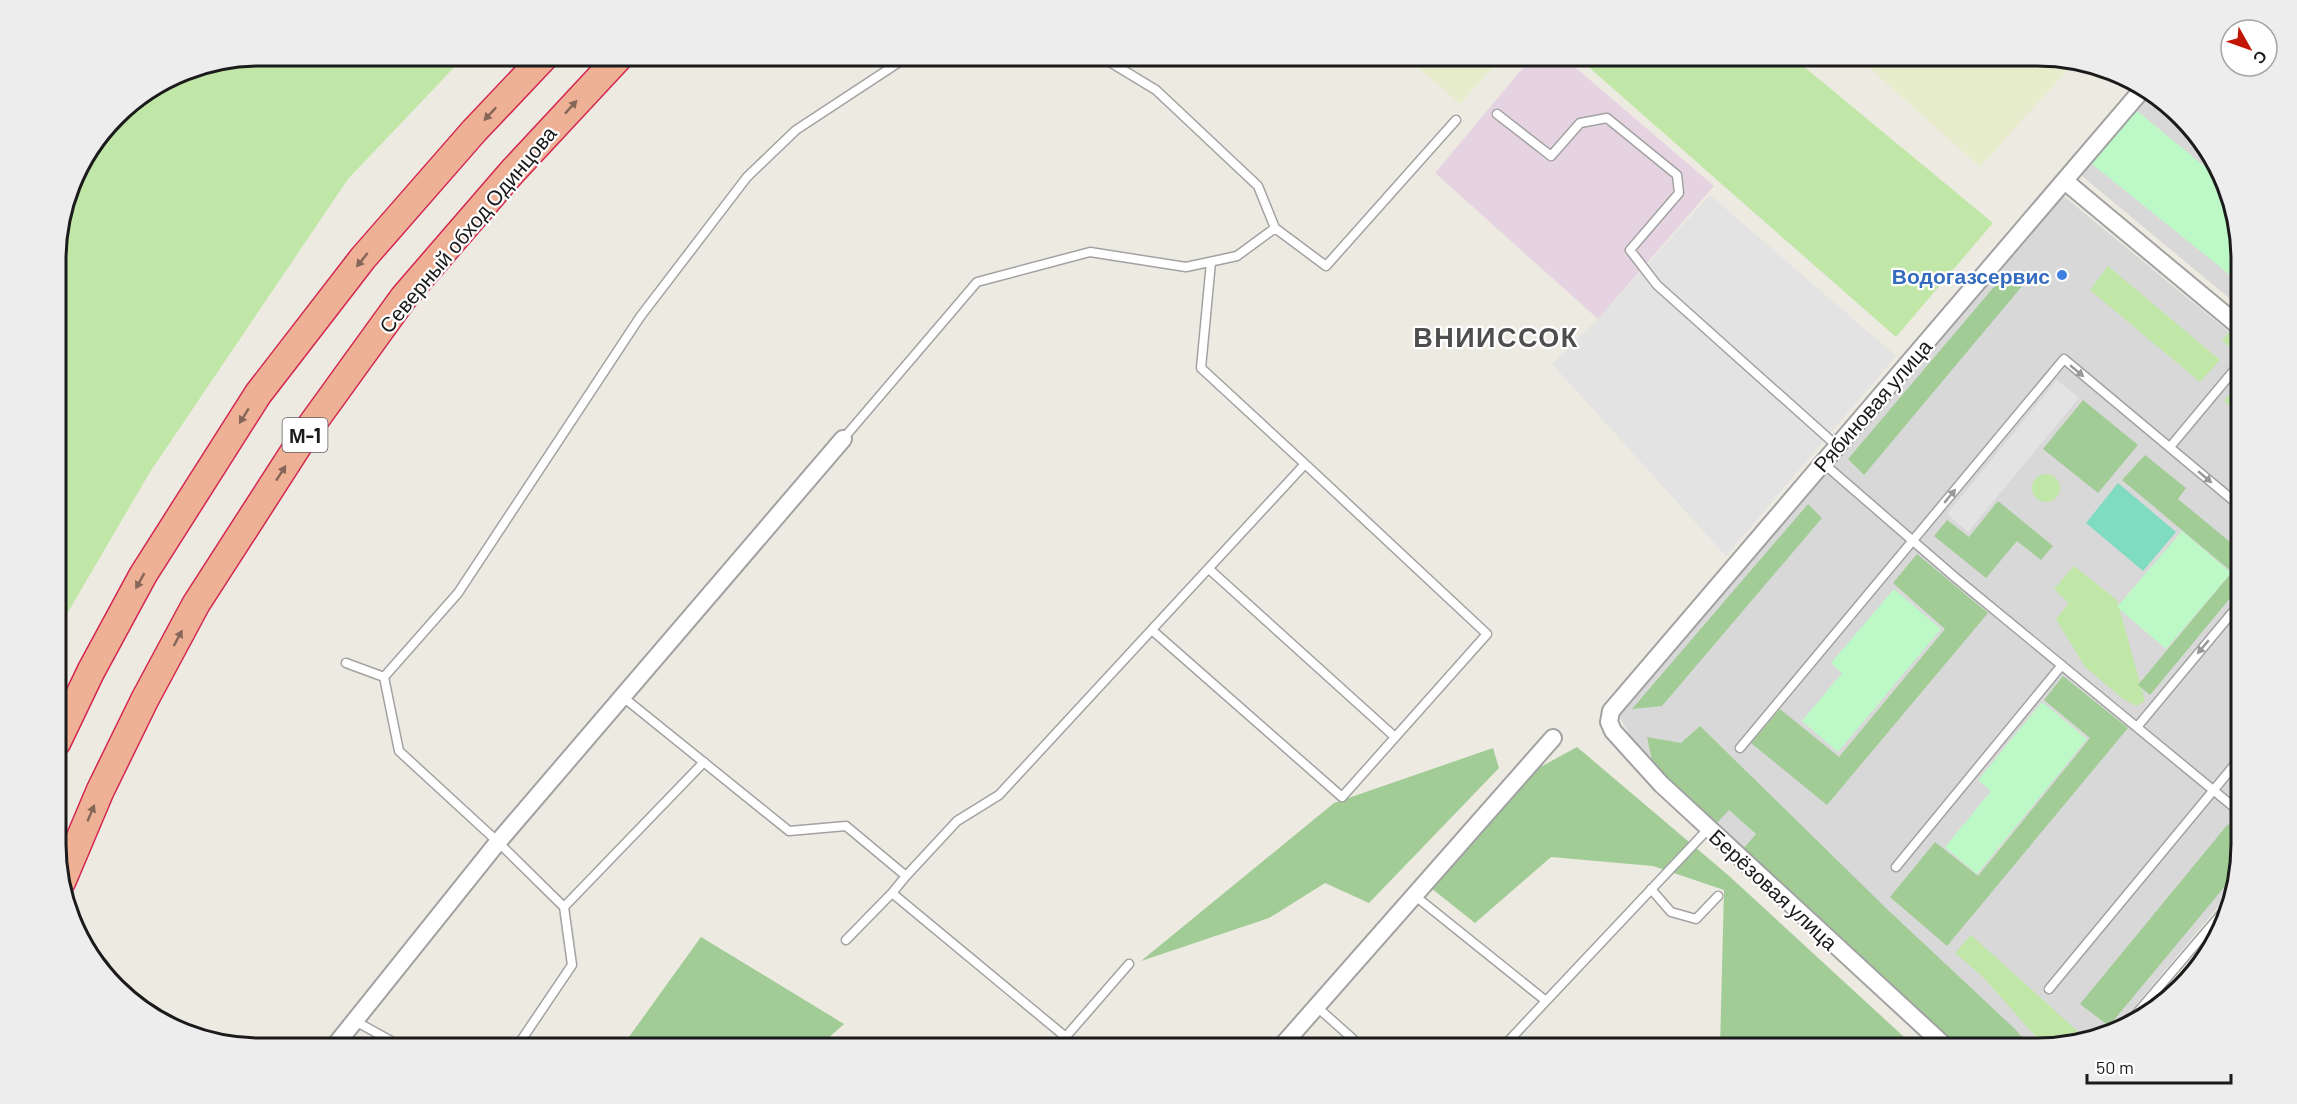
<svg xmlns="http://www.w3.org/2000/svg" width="2297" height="1104" font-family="Barlow,sans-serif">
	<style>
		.residential { fill: #d9d8d8 }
		.industrial { fill: #e6d3e1 }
		.farmland { fill: #e7eccc }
		.grass { fill: #c0e7a7 }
		.forest { fill: #a1cc96 }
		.park { fill: #bdf8c7 }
		.pitch { fill: #7fdcc0 }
		.parking { fill: #e3e3e3 }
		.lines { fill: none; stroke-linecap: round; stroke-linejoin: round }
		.service-casing { stroke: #a2a2a2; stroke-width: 11 }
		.minor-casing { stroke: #a2a2a2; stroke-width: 20 }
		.tertiary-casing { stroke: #a2a2a2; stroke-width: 24 }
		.trunk-casing { stroke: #d22651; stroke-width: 30 }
		.service { stroke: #fff; stroke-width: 8 }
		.minor { stroke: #fff; stroke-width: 16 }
		.tertiary { stroke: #fff; stroke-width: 21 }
		.trunk { stroke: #efb195; stroke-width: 27 }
		.oneway { fill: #856658 }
		.oneway2 { fill: #989898 }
		.shop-dot { fill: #3f7fe0; stroke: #fff; stroke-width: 2 }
		.labels { text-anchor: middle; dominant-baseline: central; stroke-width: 4.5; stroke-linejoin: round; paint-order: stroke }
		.shield { fill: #fff; stroke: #5f5f5f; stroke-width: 1.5 }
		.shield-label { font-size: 20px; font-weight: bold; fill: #1b1b1b }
		.street-label { font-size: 21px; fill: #1b1b1b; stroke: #fff }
		.shop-label { font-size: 21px; font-weight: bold; fill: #366cbe; stroke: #fff; text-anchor: end }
		.district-label { font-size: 27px; font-weight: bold; letter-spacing: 1.5px; fill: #4e4e4e; stroke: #fff }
		.rim { fill: none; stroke: #1b1b1b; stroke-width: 3 }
	</style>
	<rect width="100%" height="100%" fill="#edeae1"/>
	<path class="residential" d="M2143,93L2199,136L2240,234V307L2077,172Z
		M2060,193L2240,341L2241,844L2233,889L2120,1024L2050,1048H1967L1644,758L1617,713Z"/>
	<path class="industrial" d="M1533,56H1562L1714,186L1598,319L1435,173Z"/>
	<path class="farmland" d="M1405,56H1503L1460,104Z
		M1856,56H2037L2074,63L1980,167Z"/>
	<path class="grass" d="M260,56H465L348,179L150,472L57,631L56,247L76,170L125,107L182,71Z
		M1576,56H1791L1993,223L1896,337Z
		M2108,266L2220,360L2200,382L2090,290Z
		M2234,326L2240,331L2239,354L2222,341Z
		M2240,380V415L2224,401Z
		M2032 488a14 14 0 1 1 28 0a14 14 0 1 1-28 0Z
		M2074,566L2117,600L2145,701L2136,706L2122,698L2085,667L2056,619L2069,603L2054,589Z
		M1971,935L2084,1037L2046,1048L1984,978L1955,953Z"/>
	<path class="forest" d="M2004,275L2023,285L1864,475L1848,459Z
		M2083,400L2138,445L2098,493L2043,449Z
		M2145,455L2186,488L2178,499L2241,551V585L2150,695L2138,685L2232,572L2122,480Z
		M1998,501L2053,546L2041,560L2017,541L1986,578L1934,536L1947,520L1969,537Z
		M1808,504L1822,518L1662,706L1632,709Z
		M1917,554L1988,613L1827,805L1751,743L1780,709L1839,757L1945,629L1893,583Z
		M2063,676L2128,728L1947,946L1890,897L1935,842L1978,876L2090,738L2044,700Z
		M1700,726L1888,910L2016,1030L2031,1048H1958L1743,849L1756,834L1729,810L1716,824L1653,765L1647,737L1681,743Z
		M1577,747L1728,875L1916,1048H1720L1724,890L1653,866L1551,857L1475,923L1431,888L1535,770Z
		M1493,748L1499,768L1369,903L1325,883L1269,918L1141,961L1334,803Z
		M2228,824L2241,834L2236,873L2109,1026L2080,1004Z
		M701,937L844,1024L817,1048H621Z"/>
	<path class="park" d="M2136,110L2215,175L2240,234V283L2092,164Z
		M2182,531L2231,573L2166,649L2117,607Z
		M1894,589L1941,629L1838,752L1802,721L1842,673L1831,663Z
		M2042,702L2087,739L1977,874L1945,847L1991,791L1978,780Z"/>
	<path class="pitch" d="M2118,483L2176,532L2143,571L2086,523Z"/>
	<path class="parking" d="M1710,195L1896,356L1726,556L1552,364L1598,319Z
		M2057,380L2079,398L1968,532L1947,514Z"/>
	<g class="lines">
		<defs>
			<path id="service" d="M1100,56L1156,90L1258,186L1275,228
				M1497,114L1551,156L1580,123L1607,118L1677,175L1679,193L1630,250L1657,285L1837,446
				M843,439L977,282L1090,252L1186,267L1237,256L1275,228L1326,266L1456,120
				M2170,447L2240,363
				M1823,463L1957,579L2241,813
				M1209,569L1395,737
				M1153,631L1342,797L1487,634L1305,464
				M346,663L384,677L399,751L498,842L564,907L572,965L516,1048
				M384,677L458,593L640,317L747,177L796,130L904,59L924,56
				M623,697L789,831L846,826L906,876L892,893L1079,1048
				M2137,727L2241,602
				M1740,748L2064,359L2241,507
				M1896,867L2062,665
				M906,876L957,821L999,795L1305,464L1201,368L1211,262
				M1651,889L1671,912L1696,919L1718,896
				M1414,895L1546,1001L1502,1048
				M564,907L704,762
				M846,940L892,893
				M2049,989L2241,757
				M1546,1001L1709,828
				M1317,1007L1363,1048
				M2131,1020L2229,905
				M355,1021L404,1048
				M1056,1048L1129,964"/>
			<path id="minor" d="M2066,182L2240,327
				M333,1048L498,842L843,439
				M1280,1048L1553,738
				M1947,1048L1661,784L1613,731L1609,722L1611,711L2141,91"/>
			<path id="tertiary" d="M97,967L99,969"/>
			<path id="trunk" d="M57,742L91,671L143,575L258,394L363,258L474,131L545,56
				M62,881L100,791L145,699L196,604L310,427L404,297L512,172L620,56"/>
		</defs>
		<use href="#service" class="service-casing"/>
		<use href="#minor" class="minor-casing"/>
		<use href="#tertiary" class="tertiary-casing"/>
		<use href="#trunk" class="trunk-casing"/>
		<use href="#service" class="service"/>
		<use href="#minor" class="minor"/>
		<use href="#tertiary" class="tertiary"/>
		<use href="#trunk" class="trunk"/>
	</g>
	<defs><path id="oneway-solid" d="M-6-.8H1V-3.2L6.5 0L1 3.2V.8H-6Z" transform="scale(1.5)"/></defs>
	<g class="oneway">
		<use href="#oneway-solid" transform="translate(571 107) rotate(-48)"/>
		<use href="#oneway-solid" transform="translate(490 114) rotate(133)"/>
		<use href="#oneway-solid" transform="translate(362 260) rotate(129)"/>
		<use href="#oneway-solid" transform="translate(244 416) rotate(122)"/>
		<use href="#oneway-solid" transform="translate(281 473) rotate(-57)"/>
		<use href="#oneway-solid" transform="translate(140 581) rotate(119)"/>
		<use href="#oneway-solid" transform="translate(178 638) rotate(-62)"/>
		<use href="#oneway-solid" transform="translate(91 813) rotate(-67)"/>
	</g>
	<g class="oneway2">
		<use href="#oneway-solid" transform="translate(2077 371) rotate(40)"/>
		<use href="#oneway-solid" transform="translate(2205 477) rotate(40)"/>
		<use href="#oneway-solid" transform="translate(1950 496) rotate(-50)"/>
		<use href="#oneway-solid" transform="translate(2203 647) rotate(130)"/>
	</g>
	<circle class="shop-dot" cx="2062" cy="275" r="6"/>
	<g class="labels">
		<rect class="shield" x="282.5" y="418" width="45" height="34" rx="4.5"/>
		<g class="shield-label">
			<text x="305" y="435">М-1</text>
		</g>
		<g class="street-label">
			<text transform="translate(467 229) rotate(-50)">Северный обход Одинцова</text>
			<text transform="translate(1872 405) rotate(-49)">Рябиновая улица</text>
			<text transform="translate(1774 889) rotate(43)">Берёзовая улица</text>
		</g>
		<g class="shop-label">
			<text x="2050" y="275">Водогазсервис</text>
		</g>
		<g class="district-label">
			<text x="1496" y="336">ВНИИССОК</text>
		</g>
	</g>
	<path d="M0 0H2297V1104H0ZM260 66H2037A194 194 0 0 1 2231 260V844A194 194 0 0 1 2037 1038H260A194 194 0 0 1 66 844V260A194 194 0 0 1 260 66Z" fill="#ededed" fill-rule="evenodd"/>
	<path class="rim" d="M260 66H2037A194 194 0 0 1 2231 260V844A194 194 0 0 1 2037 1038H260A194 194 0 0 1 66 844V260A194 194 0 0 1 260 66Z"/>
	<g transform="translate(2249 48) rotate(130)"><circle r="28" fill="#ffffff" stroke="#a4a4a4" stroke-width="1.5"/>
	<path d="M0-4.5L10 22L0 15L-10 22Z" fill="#c31503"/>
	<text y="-9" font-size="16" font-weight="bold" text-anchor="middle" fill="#1b1b1b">С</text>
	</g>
	<path d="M2087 1074v9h144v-9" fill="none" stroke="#1b1b1b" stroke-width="3"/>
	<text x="2096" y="1074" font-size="18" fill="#1b1b1b" stroke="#ffffff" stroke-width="4.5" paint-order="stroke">50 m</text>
</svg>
